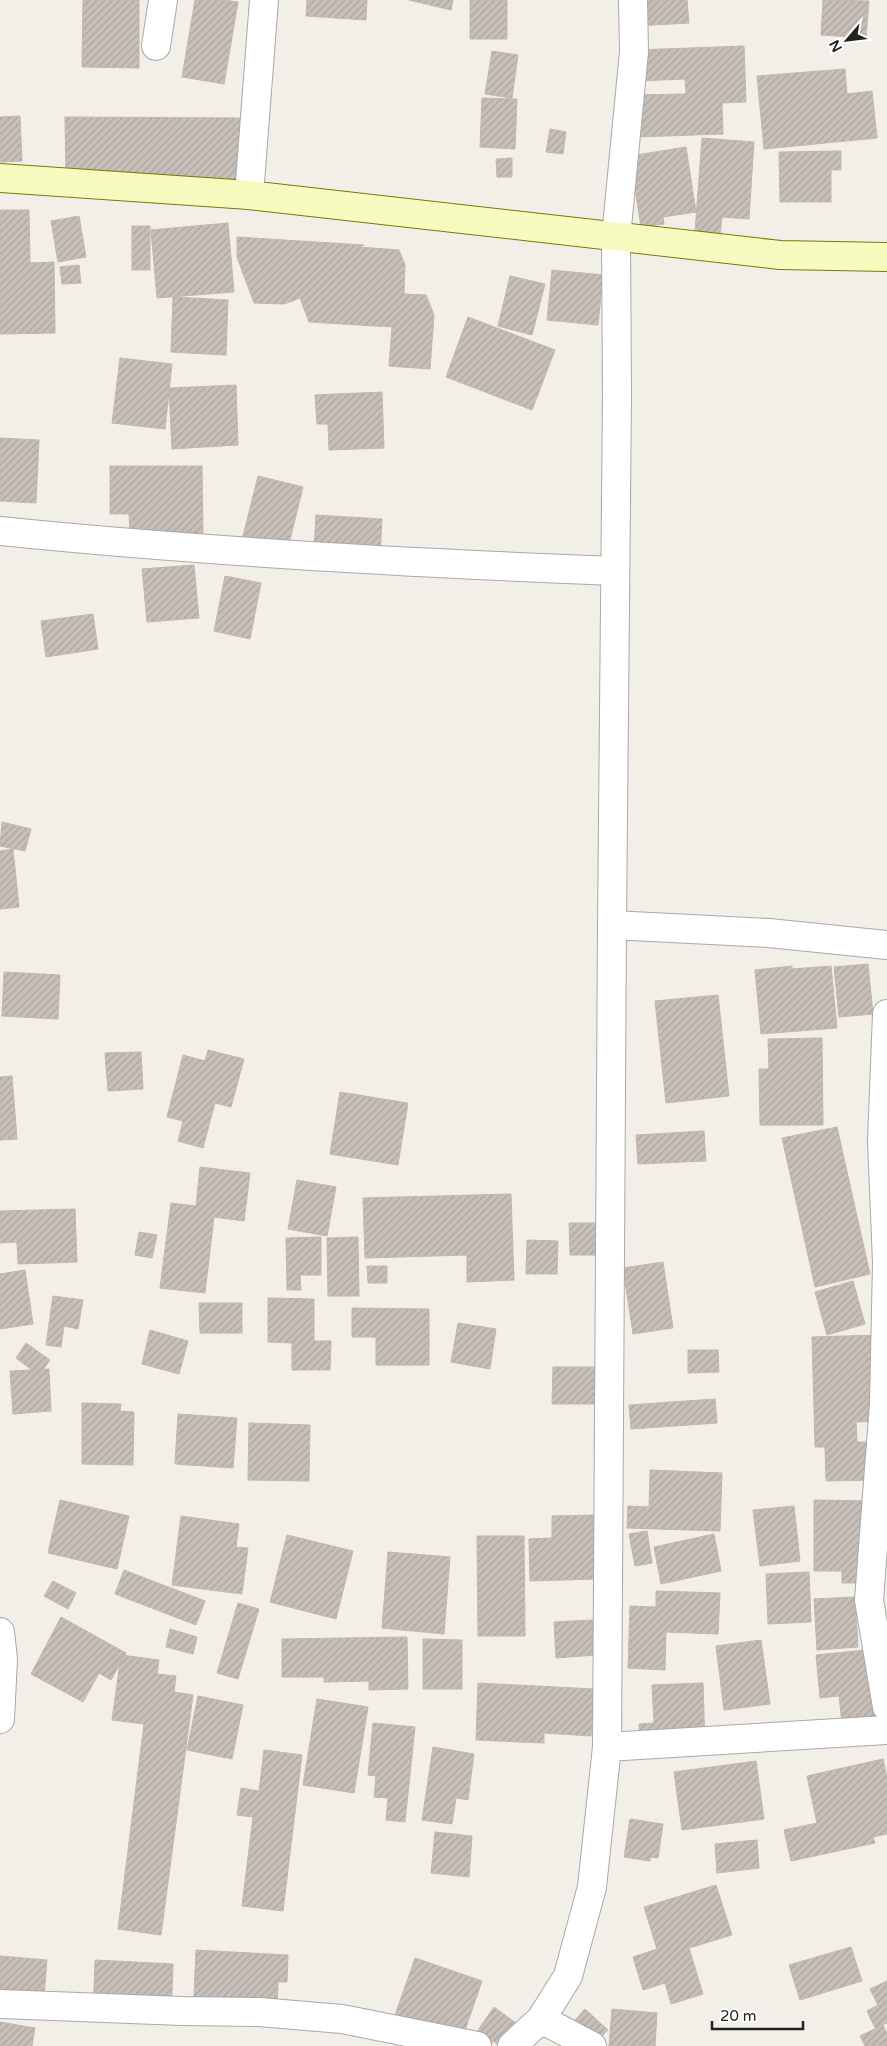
<svg xmlns="http://www.w3.org/2000/svg" width="887" height="2046" font-family="'Varela Round',sans-serif">
	<style>
		.building { fill: url(#building-hatch); stroke: #c4b6ab }
		.lines { fill: none; stroke-linecap: round; stroke-linejoin: round }
		.minor-casing { stroke: #a9a9a9; stroke-width: 30 }
		.secondary-casing { stroke: #707d05; stroke-width: 30 }
		.minor { stroke: #fff; stroke-width: 28 }
		.secondary { stroke: #f7fabf; stroke-width: 28 }
	</style>
	<defs>
		<pattern id="building-hatch" width="6" height="6" patternUnits="userSpaceOnUse" patternTransform="scale(1.25)"><rect width="6" height="6" fill="#c7bfb8"/><path d="M-1 1l2-2M0 6l6-6M5 7l2-2" fill="none" stroke="#aba49e"/></pattern>
	</defs>
	<rect width="100%" height="100%" fill="#f2efe9"/>
	<path class="building" d="M83,0H139V68L82,67Z
		M195,0H223L238,2L224,84L182,77Z
		M307,0H367L366,20L306,16Z
		M409,0H453L451,10Z
		M470,0H507V39H470Z
		M633,0H687L689,23L635,26Z
		M823,0L869,1L866,38L821,35Z
		M744,46L746,102L722,103L723,134L636,137L634,95L686,94L685,79L637,81L636,50Z
		M492,51L518,55L512,98L485,94Z
		M845,69L847,94L872,91L877,138L764,149L757,76Z
		M482,98L517,99L515,149L480,147Z
		M20,116L22,161L0,162V117Z
		M65,117L241,118V180L66,179Z
		M550,129L566,132L563,154L546,152Z
		M702,138L754,142L749,219L722,217L720,234L695,232Z
		M686,147L696,212L663,217L664,224L641,227L630,156Z
		M841,151V170H831V202H780L779,152Z
		M512,158V177H497L496,159Z
		M0,210H29L30,263L54,262L55,333L0,334Z
		M79,216L86,257L58,262L51,221Z
		M228,223L234,292L157,298L151,230Z
		M132,226H150V270H132Z
		M237,237L364,245L359,247L399,250L405,265L404,294L426,295L434,315L430,369L389,366L392,327L309,322L300,298L284,304L254,303L237,257Z
		M79,265L81,283L62,284L60,267Z
		M552,270L603,275L598,325L547,320Z
		M510,276L545,284L532,335L498,326Z
		M173,297L228,300L226,355L171,352Z
		M468,317L555,350L532,410L446,377Z
		M120,358L172,364L165,429L112,423Z
		M236,385L238,445L172,449L169,388Z
		M382,392L384,448L329,450L328,424H317L315,395Z
		M0,438L39,440L36,503L0,501Z
		M110,466H202L203,533L130,535L129,514H110Z
		M258,476L303,487L287,552L242,540Z
		M316,515L382,519L380,555L314,551Z
		M194,565L199,618L147,622L142,569Z
		M225,576L261,583L250,639L214,631Z
		M93,614L98,649L46,657L41,621Z
		M2,822L31,829L25,851L0,846Z
		M13,849L19,907L0,909V851Z
		M868,964L873,1014L839,1017L834,967Z
		M792,966V969L831,966L837,1028L761,1034L755,970Z
		M4,972L60,975L58,1019L2,1016Z
		M718,995L729,1096L666,1103L655,1001Z
		M822,1038L823,1125H760L759,1069H769L768,1039Z
		M208,1050L244,1059L231,1107L215,1103L203,1148L178,1141L183,1121L167,1117L183,1055L205,1061Z
		M141,1052L143,1089L108,1091L105,1053Z
		M12,1076L17,1139L0,1140V1077Z
		M340,1092L408,1103L398,1165L330,1154Z
		M837,1127L870,1274L815,1287L782,1138Z
		M704,1131L706,1161L638,1164L636,1135Z
		M200,1167L250,1173L244,1221L214,1217L205,1293L160,1288L171,1203L196,1206Z
		M297,1180L336,1187L327,1236L288,1229Z
		M511,1194L514,1280L467,1282V1255L365,1258L363,1198Z
		M75,1209L77,1262L18,1264L17,1242L0,1243V1211Z
		M569,1223H597L598,1255H570Z
		M139,1232L157,1235L152,1258L135,1255Z
		M321,1237V1275H300L301,1290H287L286,1238Z
		M358,1237L359,1296H328L327,1238Z
		M527,1240L558,1241L557,1274H526Z
		M663,1262L673,1328L633,1334L623,1268Z
		M367,1266H387V1283H368Z
		M25,1270L33,1324L0,1329V1274Z
		M853,1281L865,1324L827,1335L815,1292Z
		M53,1296L83,1300L78,1329L64,1326L61,1347L46,1345Z
		M268,1298L314,1299V1341H331L330,1370H292V1343L268,1342Z
		M199,1303H242V1333H200Z
		M352,1308L429,1309V1365H376V1337H352Z
		M458,1323L496,1329L490,1369L451,1362Z
		M150,1330L188,1341L179,1374L142,1364Z
		M878,1335L881,1421L856,1422L857,1442H874L875,1480L826,1481L825,1447H815L812,1337Z
		M26,1343L50,1360L39,1375L16,1358Z
		M688,1350H718L719,1372L688,1373Z
		M553,1367H600L599,1404H552Z
		M49,1369L51,1411L13,1414L10,1371Z
		M715,1399L717,1423L631,1429L629,1405Z
		M82,1403L121,1404L120,1411L134,1412L133,1465L82,1464Z
		M178,1414L237,1418L233,1468L175,1464Z
		M249,1423L310,1425L309,1481L248,1480Z
		M650,1470L722,1473L720,1531L627,1528L628,1506L649,1507Z
		M60,1500L129,1516L117,1569L48,1553Z
		M814,1500L872,1501V1583H842V1571H814Z
		M794,1506L800,1561L760,1566L753,1510Z
		M595,1515L596,1579L530,1581L529,1539L552,1538V1516Z
		M181,1516L239,1524L236,1547L248,1548L242,1594L172,1585Z
		M647,1531L652,1563L635,1566L629,1534Z
		M714,1534L721,1571L661,1584L654,1547Z
		M287,1535L353,1551L336,1619L270,1602Z
		M477,1536H524L525,1636H478Z
		M388,1552L450,1557L444,1634L382,1628Z
		M124,1570L205,1601L196,1625L115,1594Z
		M809,1572L811,1622L768,1624L766,1574Z
		M53,1581L76,1593L68,1609L44,1596Z
		M656,1591L720,1593L718,1634L666,1632L665,1670L628,1668L630,1606L656,1607Z
		M855,1597L858,1647L817,1650L814,1599Z
		M238,1603L259,1609L238,1679L217,1673Z
		M61,1617L126,1653L111,1680L99,1673L83,1702L31,1674Z
		M594,1620L597,1655L556,1658L554,1622Z
		M170,1629L197,1637L193,1654L166,1647Z
		M407,1637L408,1689L369,1690V1681L324,1682V1677H282V1639Z
		M423,1639L462,1640V1689H423Z
		M761,1640L770,1704L724,1710L716,1646Z
		M885,1648L887,1728L843,1733L839,1696L820,1698L816,1655Z
		M121,1655L159,1660L157,1674L176,1676L174,1692L193,1695L161,1935L118,1929L144,1724L112,1720Z
		M478,1683L594,1689L591,1736L544,1733V1743L476,1740Z
		M703,1683L705,1748L640,1751L639,1724L654,1723L652,1685Z
		M198,1696L243,1705L232,1759L187,1750Z
		M317,1699L368,1707L354,1793L303,1785Z
		M373,1723L415,1727L405,1822L386,1820L388,1798L374,1797L376,1776L368,1775Z
		M433,1747L474,1754L468,1800L456,1798L452,1824L422,1820Z
		M264,1750L302,1755L283,1911L242,1906L253,1817L237,1815L241,1788L259,1791Z
		M883,1759L887,1778V1834L873,1837L875,1843L791,1861L784,1830L817,1823L807,1776Z
		M756,1761L764,1819L682,1830L674,1772Z
		M630,1819L663,1824L658,1858L650,1857V1861L624,1857Z
		M435,1832L472,1836L469,1877L431,1873Z
		M757,1840L759,1868L717,1873L715,1844Z
		M716,1885L732,1935L689,1948L703,1994L671,2004L665,1983L643,1990L633,1957L657,1949L644,1907Z
		M851,1947L862,1981L800,2000L789,1965Z
		M196,1950L288,1955L287,1982H278L277,2008L193,2017Z
		M0,1956L47,1960L43,2008L0,2004Z
		M415,1958L482,1981L460,2045L393,2021Z
		M95,1960L173,1964L171,2020L93,2016Z
		M887,1981V2023L875,2028L867,2011L878,2005L870,1989Z
		M494,2007L520,2026L500,2046L493,2041L490,2046H467Z
		M585,2009L608,2030L592,2046L569,2027Z
		M612,2009L657,2013L655,2046H609Z
		M0,2022L35,2028L32,2046H0Z
		M883,2025L887,2034V2046H865L860,2036Z"/>
	<g class="lines">
		<defs>
			<path id="minor" d="M156,46L163,0
				M249,195L264,0
				M0,531C205,552 410,563 615,571
				M612,925L769,933L887,945
				M887,1014L882,1141L887,1263L884,1404L869,1600L887,1707
				M0,1632L3,1659L0,1719
				M607,1747L887,1730
				M0,2004L182,2011L259,2012L342,2019L477,2046
				M541,2019L592,2046
				M512,2046L541,2019L568,1976L592,1887L607,1747L612,925L617,395L616,237L634,52L633,0"/>
			<path id="secondary" d="M0,178L249,195L780,255L887,257"/>
		</defs>
		<use href="#minor" class="minor-casing"/>
		<use href="#secondary" class="secondary-casing"/>
		<use href="#minor" class="minor"/>
		<use href="#secondary" class="secondary"/>
	</g>
	<g transform="translate(847 40) rotate(242)" stroke="#ffffff" stroke-width="4" paint-order="stroke">
	<path d="M0-4L9 19L0 12L-9 19Z" fill="#222222"/>
	<text y="-8" font-size="14" font-weight="bold" text-anchor="middle" fill="#222222">N</text>
	</g>
	<path d="M712 2021v8h91v-8" fill="none" stroke="#222222" stroke-width="2.5"/>
	<text x="720" y="2021" font-size="15" fill="#222222" stroke="#ffffff" stroke-width="4" paint-order="stroke">20 m</text>
</svg>
